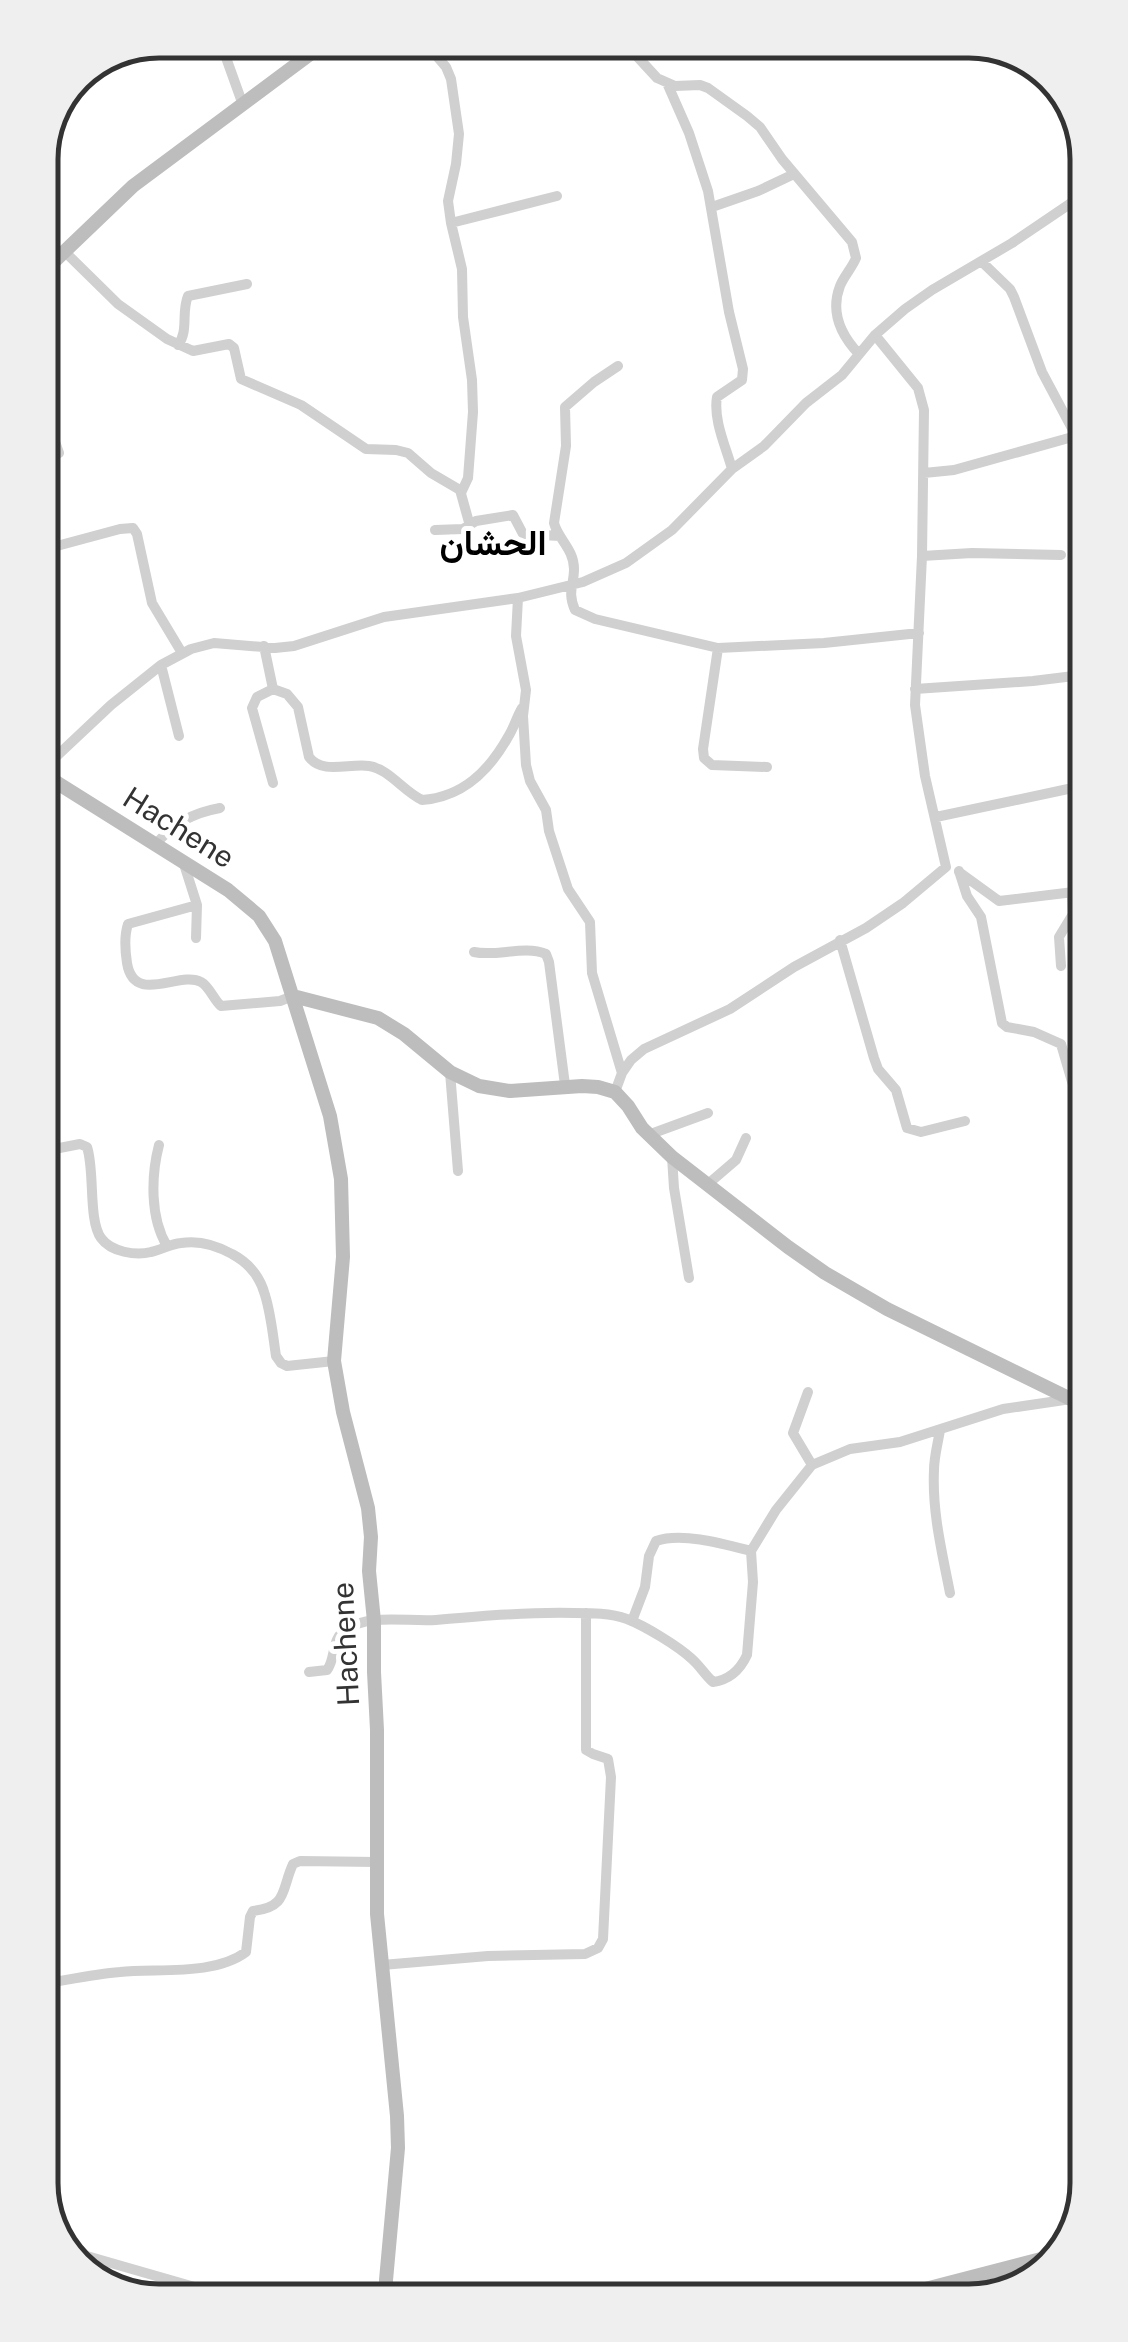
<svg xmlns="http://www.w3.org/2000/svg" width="1128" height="2342" font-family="'Public Sans',Vazirmatn,sans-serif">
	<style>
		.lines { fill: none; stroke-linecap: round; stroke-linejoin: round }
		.street { stroke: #d0d0d0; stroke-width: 10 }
		.secondary { stroke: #bdbdbd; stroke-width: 14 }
		.labels { text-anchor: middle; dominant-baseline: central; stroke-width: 10; stroke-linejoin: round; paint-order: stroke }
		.street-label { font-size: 30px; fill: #333; stroke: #fff }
		.quarter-label { font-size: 35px; font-weight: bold; fill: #000; stroke: #fff }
		.rim { fill: none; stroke: #333; stroke-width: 5 }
	</style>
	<rect width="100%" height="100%" fill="#fff"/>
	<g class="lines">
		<path class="street" d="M216,40L224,52L243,105
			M423,40L446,67L451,79L459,134L456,164L448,201L451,223L462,269L463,317L472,380L473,412L468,478L461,493
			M622,40L657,78L675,86L700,85L708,88L747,116L760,127L782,159L852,242L856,258C852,268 844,276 840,286C830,312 841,335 859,354
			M667,83L689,133L708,191L729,312L743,369L742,380L717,397C713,420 726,447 732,469
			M712,207L758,191L794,174
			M451,223L557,196
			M64,251L118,304L167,339L193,351L229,344L234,348L241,379L301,405L366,449L396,450L408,453L431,473L460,490L470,526
			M982,262L1010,289L1014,297L1042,372L1076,436L1081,434
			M178,345C189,331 181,312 188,296L247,284
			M618,366L594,382L565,407L566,446L554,523C558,539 574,549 574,569C574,585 567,592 575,610L595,619L718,648L824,643L919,633
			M41,403L59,453
			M924,473L954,470L1076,436
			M435,530L463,529L476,521L513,515L523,534L560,536
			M42,550L120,529L133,528L137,534L152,603L182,653
			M922,556L972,553L1061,555
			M518,598L516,636L526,690L523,716L526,765L530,781L546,810L549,831L568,889L590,922L592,973L622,1073
			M264,646L273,689L287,694L298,707L309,757C323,775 349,763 369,766C389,769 403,791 422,800C463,797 489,771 508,737C514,728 516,718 522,708
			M718,648L703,749L704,758L712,765L767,767
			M161,665L179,736
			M915,689L1033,681L1082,675
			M43,769L111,705L161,665L191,649L214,643L275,648L294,646L384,617L518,598L583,582L626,563L672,530L732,469L764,446L806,403L842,375L875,335L905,309L932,290L1012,243L1080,197
			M273,783L252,708L257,697L273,689
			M936,817L1082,786
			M155,845C173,824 192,813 220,808
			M183,861L197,905L196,938
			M959,871L967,896L981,917L1002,1023L1007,1027L1034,1032L1061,1044L1083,1119
			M959,872L999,901L1082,891
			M43,876V896
			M197,905L128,924C124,936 125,950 127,963C134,1006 180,970 201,982C209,986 214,1000 221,1006L280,1001L293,996
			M840,940L874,1058L878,1069L896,1090L907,1128L921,1132L965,1121
			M474,952C497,957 524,945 546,954L549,962L565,1085
			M1061,966L1059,937L1073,914L1072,892
			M450,1072L458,1171
			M615,1092L622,1073L631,1060L644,1049L730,1009L794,967L866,928L903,903L946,867L925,776L915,705L922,556L924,410L918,388L875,335
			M648,1135L708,1113
			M159,1145C151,1176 150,1218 167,1246
			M44,1151L80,1144L87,1147C95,1170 88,1220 101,1238C111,1252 136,1256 151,1252C161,1250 170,1244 181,1243C199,1240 216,1245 232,1254C249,1263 260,1276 265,1295C271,1314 273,1336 276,1356L281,1363L287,1366L334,1361
			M672,1157L674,1188L689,1278
			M708,1184L736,1160L746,1138
			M808,1392L793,1433L812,1465
			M940,1430C938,1443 934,1457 934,1470C932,1512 942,1552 950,1593
			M632,1621L645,1587L649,1556L656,1541C682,1532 724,1544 751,1551
			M309,1672L327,1670C336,1659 331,1639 345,1630C370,1613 407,1622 436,1620C482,1616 527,1612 574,1613C592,1613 610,1613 627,1619C645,1626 678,1646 692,1659C700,1666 705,1675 713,1682C729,1680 740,1670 747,1655L753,1582L751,1551L776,1510L812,1465L850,1449L900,1442L1003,1409L1071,1399
			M382,1965L488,1956L585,1954L598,1948L603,1939L611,1777L608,1759L593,1754L586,1750V1613
			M48,1983C72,1979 96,1974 120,1972C157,1968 214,1976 246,1952L250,1917L253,1911C288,1907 281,1890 293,1864L300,1861L377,1862
			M66,2250L243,2301"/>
		<path class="secondary" d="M41,274L133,186L329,40
			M43,774L228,890L259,916L275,941L330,1116L341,1179L343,1257L334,1361L343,1412L368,1508L371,1537L369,1571L374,1621V1672L377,1730V1914L397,2116L398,2148L386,2280V2299
			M293,996L378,1018L404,1034L450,1072L479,1086L510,1091L582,1086L598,1087L615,1092L628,1106L642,1128L672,1157L788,1247L825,1273L887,1309L1085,1406
			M906,2294L1064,2253"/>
	</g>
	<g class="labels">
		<g class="street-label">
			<text transform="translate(179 827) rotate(32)">Hachene</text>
			<text transform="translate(345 1644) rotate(-93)">Hachene</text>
		</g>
		<g class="quarter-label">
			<text x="493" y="542">الحشان</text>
		</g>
	</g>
	<path d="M0 0H1128V2342H0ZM159 58H969A101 101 0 0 1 1070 159V2183A101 101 0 0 1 969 2284H159A101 101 0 0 1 58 2183V159A101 101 0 0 1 159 58Z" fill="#efefef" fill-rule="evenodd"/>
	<path class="rim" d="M159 58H969A101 101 0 0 1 1070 159V2183A101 101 0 0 1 969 2284H159A101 101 0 0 1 58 2183V159A101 101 0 0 1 159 58Z"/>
</svg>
